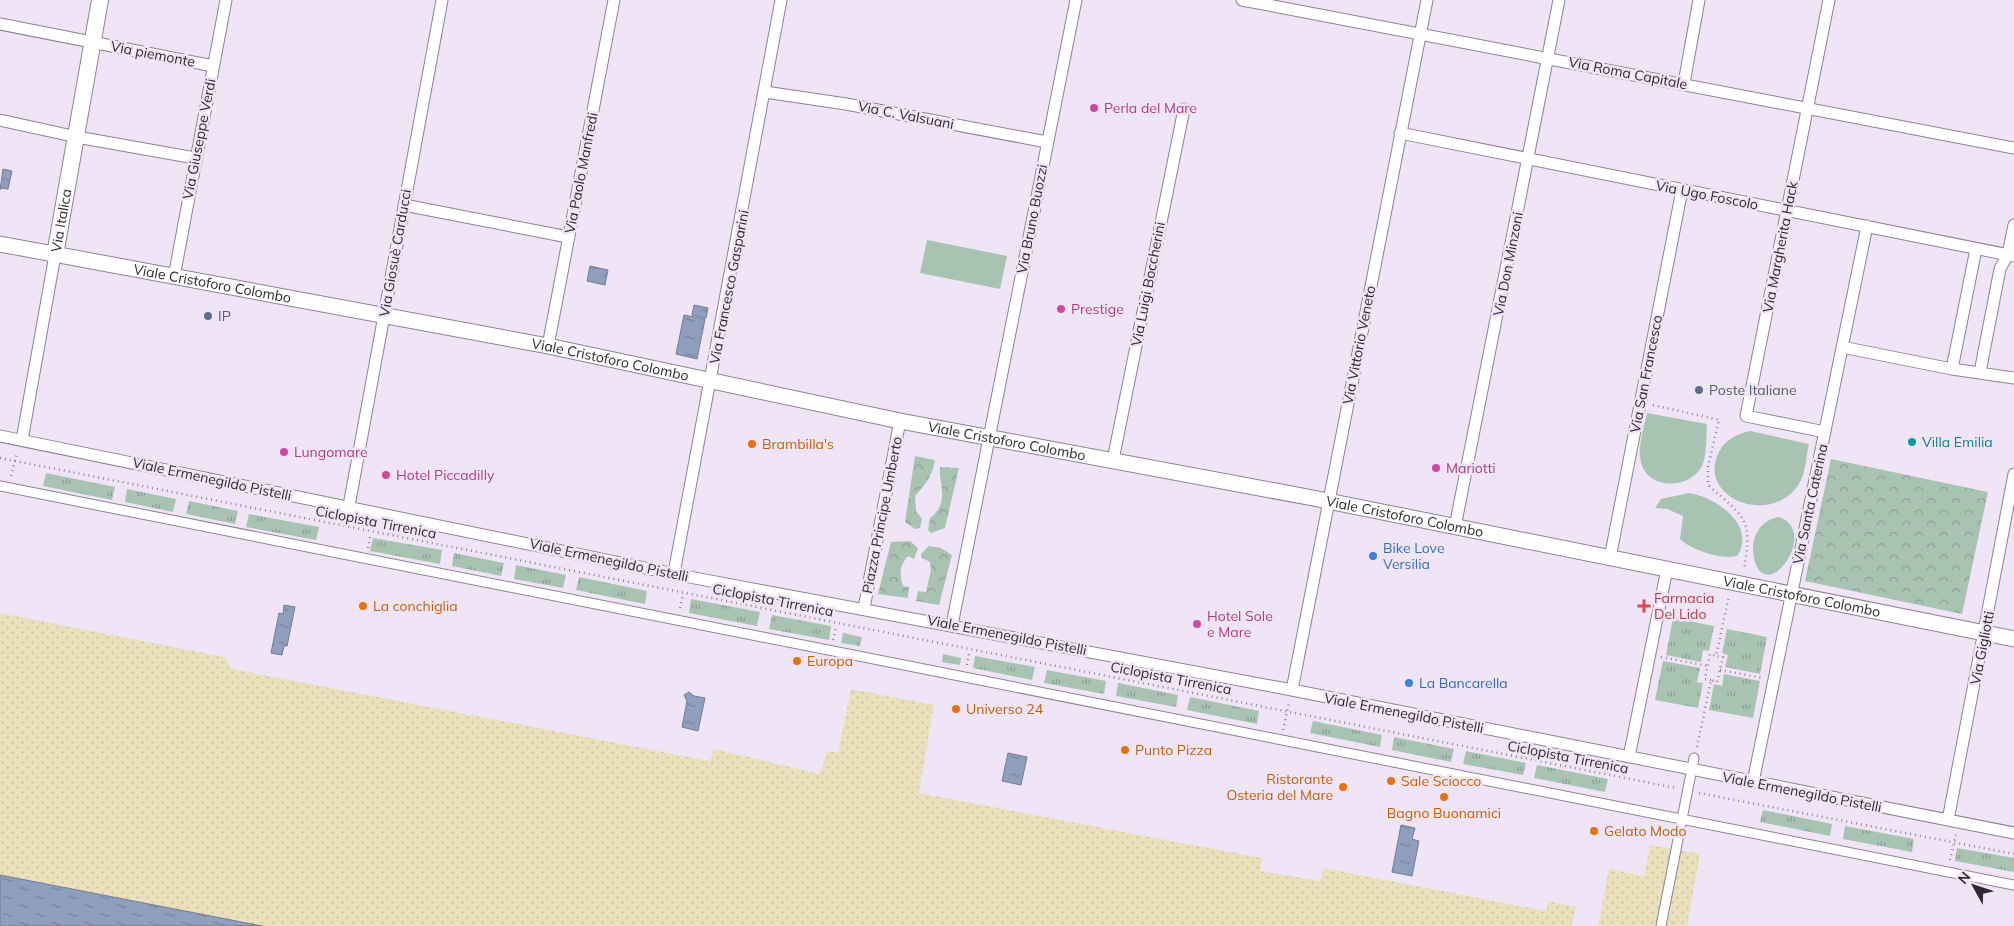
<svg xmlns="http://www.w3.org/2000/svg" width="2014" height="926" font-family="Mulish,sans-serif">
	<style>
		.grass { fill: url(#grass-tufts) }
		.sand { fill: url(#sand-dots) }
		.park { fill: url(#park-crowns) }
		.garden { fill: #a9c3b3 }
		.water { fill: url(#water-ripples); stroke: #737c93 }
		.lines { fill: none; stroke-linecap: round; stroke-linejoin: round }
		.pedestrian-casing { stroke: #8e8393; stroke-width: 11 }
		.minor-casing { stroke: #8e8393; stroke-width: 13 }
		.tertiary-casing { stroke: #8e8393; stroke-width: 17 }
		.secondary-casing { stroke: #8e8393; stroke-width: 18 }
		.path { stroke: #8d8591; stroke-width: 2.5; stroke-dasharray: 1 4; stroke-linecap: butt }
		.pedestrian { stroke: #fff; stroke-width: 9 }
		.minor { stroke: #fff; stroke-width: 11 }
		.tertiary { stroke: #fff; stroke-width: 15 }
		.secondary { stroke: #fff; stroke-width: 16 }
		.hotel-dot { fill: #d1479c; stroke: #f0e5f6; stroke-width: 2 }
		.service-dot { fill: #5c6f8a; stroke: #f0e5f6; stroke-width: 2 }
		.culture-dot { fill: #0f9aa8; stroke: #f0e5f6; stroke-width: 2 }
		.food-dot { fill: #e8710a; stroke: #f0e5f6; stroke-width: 2 }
		.shop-dot { fill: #3f7fe0; stroke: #f0e5f6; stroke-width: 2 }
		.health-dot { fill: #e0444e; stroke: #f0e5f6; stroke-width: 2 }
		.labels { text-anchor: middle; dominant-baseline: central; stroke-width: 5; stroke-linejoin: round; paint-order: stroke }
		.street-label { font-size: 14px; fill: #2f2a31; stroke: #f0e5f6 }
		.hotel-label { font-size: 14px; fill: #b23c85; stroke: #f0e5f6; text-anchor: start }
		.service-label { font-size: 14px; fill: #4e5e75; stroke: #f0e5f6; text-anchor: start }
		.culture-label { font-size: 14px; fill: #0d838f; stroke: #f0e5f6; text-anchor: start }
		.food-label { font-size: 14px; fill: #c56008; stroke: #f0e5f6; text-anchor: start }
		.shop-label { font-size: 14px; fill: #366cbe; stroke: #f0e5f6; text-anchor: start }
		.health-label { font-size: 14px; fill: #be3a42; stroke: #f0e5f6; text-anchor: start }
	</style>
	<defs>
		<pattern id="grass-tufts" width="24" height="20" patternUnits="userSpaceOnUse" patternTransform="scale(1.25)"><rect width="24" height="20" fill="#a9c3b3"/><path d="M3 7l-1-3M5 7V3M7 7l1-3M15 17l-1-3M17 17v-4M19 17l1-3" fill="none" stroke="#8a9f92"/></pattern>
		<pattern id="sand-dots" width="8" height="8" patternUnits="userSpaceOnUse" patternTransform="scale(1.25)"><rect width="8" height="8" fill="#eae0bb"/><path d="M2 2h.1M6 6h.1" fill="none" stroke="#c9c0a1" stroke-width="1.8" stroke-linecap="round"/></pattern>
		<pattern id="park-crowns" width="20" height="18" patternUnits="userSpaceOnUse" patternTransform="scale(1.25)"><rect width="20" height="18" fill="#a9c3b3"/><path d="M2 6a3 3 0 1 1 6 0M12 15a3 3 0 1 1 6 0" fill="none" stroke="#8a9f92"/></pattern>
		<pattern id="water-ripples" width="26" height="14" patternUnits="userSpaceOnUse" patternTransform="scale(1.25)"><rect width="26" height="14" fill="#909fbd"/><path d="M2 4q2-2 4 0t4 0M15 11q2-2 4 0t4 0" fill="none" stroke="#76829a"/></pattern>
	</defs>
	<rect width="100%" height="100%" fill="#f0e5f6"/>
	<path class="grass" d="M46,473L115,487L112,500L43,486Z
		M127,489L176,499L173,512L125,502Z
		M189,501L238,511L235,524L186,514Z
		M249,514L319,527L316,540L246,527Z
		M373,538L442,550L440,564L370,551Z
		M454,553L504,563L501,576L452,566Z
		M516,565L566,575L563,588L514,579Z
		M579,577L647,591L645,604L576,590Z
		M691,599L760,612L757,626L689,613Z
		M772,615L831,626L829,640L769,629Z
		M1673,618L1714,626L1709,651L1703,650L1701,662L1666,655Z
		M1727,629L1767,637L1760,674L1725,667L1728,655L1722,653Z
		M843,633L862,637L860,646L841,643Z
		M943,654L961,658L960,665L942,662Z
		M975,656L1035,667L1032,680L973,668Z
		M1663,661L1700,668L1697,682L1703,683L1698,708L1655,700Z
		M1047,670L1106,681L1104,694L1044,683Z
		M1724,674L1760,681L1753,718L1709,710L1714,684L1722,686Z
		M1118,683L1178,695L1176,707L1116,696Z
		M1190,697L1259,711L1257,724L1187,710Z
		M1313,721L1382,735L1380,747L1310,733Z
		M1394,737L1454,749L1451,762L1392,750Z
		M1466,751L1526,763L1523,775L1463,764Z
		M1537,765L1608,779L1605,792L1534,778Z
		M1763,810L1832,824L1830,836L1760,822Z
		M1845,826L1914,839L1912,852L1843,839Z
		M1957,848L2014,858V872L1955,861Z"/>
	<path class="sand" d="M0,613L224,657L232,669L710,761L714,749L820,774L827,751L838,753L851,689L934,705L919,793L1262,858L1260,871L1320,881L1324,868L1546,911L1549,901L1576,907L1571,926H262L0,875Z
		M1650,845L1700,854L1687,926H1598L1609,869L1644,876Z"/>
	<path class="park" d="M915,456L935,460C933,475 925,485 915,496L916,511L922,519L920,528L915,529L905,522Z
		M1831,459L1988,492L1962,614L1805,581Z
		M940,467L959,468L945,528L931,533L928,530L930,518C950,502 939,488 940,467Z
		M910,541L918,548L914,559L908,556C900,565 899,574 903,586L909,587L908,598L878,594L891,542Z
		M929,546L941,548L952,555L939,605L916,601L918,591L926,592L931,570L930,562L922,558L921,554Z"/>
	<path class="garden" d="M927,240L1007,256L1000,289L920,273Z
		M1647,413L1707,424C1706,437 1707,455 1702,466C1690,490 1647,490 1641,462C1637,447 1644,428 1647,413Z
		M1750,431L1809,444C1806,455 1806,472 1800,482C1773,529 1695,498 1719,452C1725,440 1737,434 1750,431Z
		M1689,493C1715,497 1756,524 1738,555C1726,562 1689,549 1680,539L1683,516L1667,509L1655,508L1661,499Z
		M1779,517C1821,531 1765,608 1754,558C1750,539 1759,520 1779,517Z"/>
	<path class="water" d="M3,169L12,171L8,189L1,188L0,190Z
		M590,266L608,270L605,285L587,281Z
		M694,305L708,308L706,318L692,315Z
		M684,315L705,319L697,359L676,354Z
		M284,605L295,607L287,646H284L282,655L271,653L279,613L283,614Z
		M689,692L694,696L705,698L698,731L682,727L687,701L684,695Z
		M1008,753L1027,757L1021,785L1002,781Z
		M1401,825L1415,828L1412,839L1419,841L1412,876L1392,872Z
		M0,875L262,926H0Z"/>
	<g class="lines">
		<defs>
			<path id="pedestrian" d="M0,486L2014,885
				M1661,926L1694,758"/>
			<path id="minor" d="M1242,0L2014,148
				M0,24L213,66
				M1684,83L1699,0
				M765,92L846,104L1047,142
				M0,120L77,137L195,158
				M1400,133L2014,256
				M404,205L568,237
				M174,277L226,0
				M548,346L614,0
				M1842,347L1952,369L2014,378
				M1952,369L1976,249
				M1980,372L2000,269L2008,254L2014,225
				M1825,432L1746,416L1829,0
				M0,436L684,576L1292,690L2014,833
				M22,440L55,255
				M1113,460L1184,109
				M349,506L442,0
				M1455,527L1559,0
				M1610,558L1682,190
				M674,573L781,0
				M864,608L900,421
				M952,625L1076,0
				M1292,690L1427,0
				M1629,757L1667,569
				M1753,782L1867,226
				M1948,820L2014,474"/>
			<g id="tertiary">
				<path id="s1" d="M0,244L548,346L900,421L1313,498L2014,639"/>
			</g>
			<g id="secondary">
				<path id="s2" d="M55,255L100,0"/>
			</g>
		</defs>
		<use href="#pedestrian" class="pedestrian-casing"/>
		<use href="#minor" class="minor-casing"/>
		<use href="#tertiary" class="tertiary-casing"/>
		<use href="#secondary" class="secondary-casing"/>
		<path class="path" d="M1653,405L1719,420L1708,467V485C1745,518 1753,517 1744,570
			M0,458L1676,788
			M11,476L17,453
			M368,548L370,537
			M680,608L683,595
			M833,640L836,628
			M1661,657L1708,666
			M967,665L969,654
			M1720,670L1763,678
			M1711,680L1705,679L1710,654L1716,656
			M1283,730L1289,703
			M1697,747L1711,680L1717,682L1723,657L1716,656L1729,596
			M1699,793L2014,854
			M1950,860L1956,834"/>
		<use href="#pedestrian" class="pedestrian"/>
		<use href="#minor" class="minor"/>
		<use href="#tertiary" class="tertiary"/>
		<use href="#secondary" class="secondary"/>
	</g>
	<g class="hotel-dot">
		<circle cx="1094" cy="108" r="5"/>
		<circle cx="1061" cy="309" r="5"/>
		<circle cx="284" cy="452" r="5"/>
		<circle cx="1436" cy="468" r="5"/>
		<circle cx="386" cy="475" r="5"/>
		<circle cx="1197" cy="624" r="5"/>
	</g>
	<g class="service-dot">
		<circle cx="208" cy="316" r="5"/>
		<circle cx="1699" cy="390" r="5"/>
	</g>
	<circle class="culture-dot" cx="1912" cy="442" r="5"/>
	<g class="food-dot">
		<circle cx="752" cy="444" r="5"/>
		<circle cx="363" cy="606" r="5"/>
		<circle cx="797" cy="661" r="5"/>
		<circle cx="956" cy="709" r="5"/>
		<circle cx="1125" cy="750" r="5"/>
		<circle cx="1391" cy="781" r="5"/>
		<circle cx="1343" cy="787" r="5"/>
		<circle cx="1444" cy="797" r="5"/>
		<circle cx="1594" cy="831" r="5"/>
	</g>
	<g class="shop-dot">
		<circle cx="1373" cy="556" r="5"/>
		<circle cx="1409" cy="683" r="5"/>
	</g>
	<path class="health-dot" d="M1641.5 598.5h5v5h5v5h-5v5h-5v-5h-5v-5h5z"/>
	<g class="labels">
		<g class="street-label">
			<text transform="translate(153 54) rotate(11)">Via piemonte</text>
			<text transform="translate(1628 73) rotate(11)">Via Roma Capitale</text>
			<text transform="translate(906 115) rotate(11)">Via C. Valsuani</text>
			<text transform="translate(199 139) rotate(-79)">Via Giuseppe Verdi</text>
			<text transform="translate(581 173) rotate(-79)">Via Paolo Manfredi</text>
			<text transform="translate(1707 195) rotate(11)">Via Ugo Foscolo</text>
			<text transform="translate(1032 219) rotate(-79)">Via Bruno Buozzi</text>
			<text stroke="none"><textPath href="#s2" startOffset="35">Via Italica</textPath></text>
			<text transform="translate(1780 247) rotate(-79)">Via Margherita Hack</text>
			<text transform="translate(395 253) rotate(-80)">Via Giosuè Carducci</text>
			<text transform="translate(1508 264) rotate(-79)">Via Don Minzoni</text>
			<text stroke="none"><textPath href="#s1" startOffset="216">Viale Cristoforo Colombo</textPath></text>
			<text transform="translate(1148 284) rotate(-79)">Via Luigi Boccherini</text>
			<text transform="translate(729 287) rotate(-79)">Via Francesco Gasparini</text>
			<text transform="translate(1359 345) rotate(-79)">Via Vittorio Veneto</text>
			<text stroke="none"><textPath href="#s1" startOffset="621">Viale Cristoforo Colombo</textPath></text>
			<text transform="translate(1646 374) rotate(-79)">Via San Francesco</text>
			<text stroke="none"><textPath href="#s1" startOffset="1026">Viale Cristoforo Colombo</textPath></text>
			<text transform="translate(212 479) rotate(12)">Viale Ermenegildo Pistelli</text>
			<text transform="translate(1810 504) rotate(-78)">Via Santa Caterina</text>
			<text transform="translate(882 515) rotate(-79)">Piazza Principe Umberto</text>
			<text stroke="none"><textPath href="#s1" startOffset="1431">Viale Cristoforo Colombo</textPath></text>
			<text transform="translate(376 522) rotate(11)">Ciclopista Tirrenica</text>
			<text transform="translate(609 560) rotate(12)">Viale Ermenegildo Pistelli</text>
			<text stroke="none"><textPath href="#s1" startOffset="1836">Viale Cristoforo Colombo</textPath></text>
			<text transform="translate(773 600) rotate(11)">Ciclopista Tirrenica</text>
			<text transform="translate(1007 635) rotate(11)">Viale Ermenegildo Pistelli</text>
			<text transform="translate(1982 648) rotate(-79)">Via Gigliotti</text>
			<text transform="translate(1171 678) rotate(11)">Ciclopista Tirrenica</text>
			<text transform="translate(1404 713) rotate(11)">Viale Ermenegildo Pistelli</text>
			<text transform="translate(1568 757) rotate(11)">Ciclopista Tirrenica</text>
			<text transform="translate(1802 792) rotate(11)">Viale Ermenegildo Pistelli</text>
		</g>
		<g class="hotel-label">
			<text x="1104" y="108">Perla del Mare</text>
			<text x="1071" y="309">Prestige</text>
			<text x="294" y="452">Lungomare</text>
			<text x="1446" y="468">Mariotti</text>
			<text x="396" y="475">Hotel Piccadilly</text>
			<text x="1207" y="616">Hotel Sole<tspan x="1207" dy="16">e Mare</tspan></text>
		</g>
		<g class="service-label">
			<text x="218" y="316">IP</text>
			<text x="1709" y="390">Poste Italiane</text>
		</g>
		<g class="culture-label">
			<text x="1922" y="442">Villa Emilia</text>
		</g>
		<g class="food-label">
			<text x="762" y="444">Brambilla's</text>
			<text x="373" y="606">La conchiglia</text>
			<text x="807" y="661">Europa</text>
			<text x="966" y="709">Universo 24</text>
			<text x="1135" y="750">Punto Pizza</text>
			<text x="1333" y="779" text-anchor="end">Ristorante<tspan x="1333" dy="16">Osteria del Mare</tspan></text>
			<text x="1401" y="781">Sale Sciocco</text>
			<text x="1444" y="813" text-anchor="middle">Bagno Buonamici</text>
			<text x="1604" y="831">Gelato Modo</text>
		</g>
		<g class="shop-label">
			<text x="1383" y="548">Bike Love<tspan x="1383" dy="16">Versilia</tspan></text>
			<text x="1419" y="683">La Bancarella</text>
		</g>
		<g class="health-label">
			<text x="1654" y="598">Farmacia<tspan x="1654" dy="16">Del Lido</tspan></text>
		</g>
	</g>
	<g transform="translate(1974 886) rotate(310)" stroke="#f0e5f6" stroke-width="4" paint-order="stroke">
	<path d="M0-4L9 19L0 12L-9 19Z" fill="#2f2a31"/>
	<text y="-8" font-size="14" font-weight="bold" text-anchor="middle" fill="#2f2a31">N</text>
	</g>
</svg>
